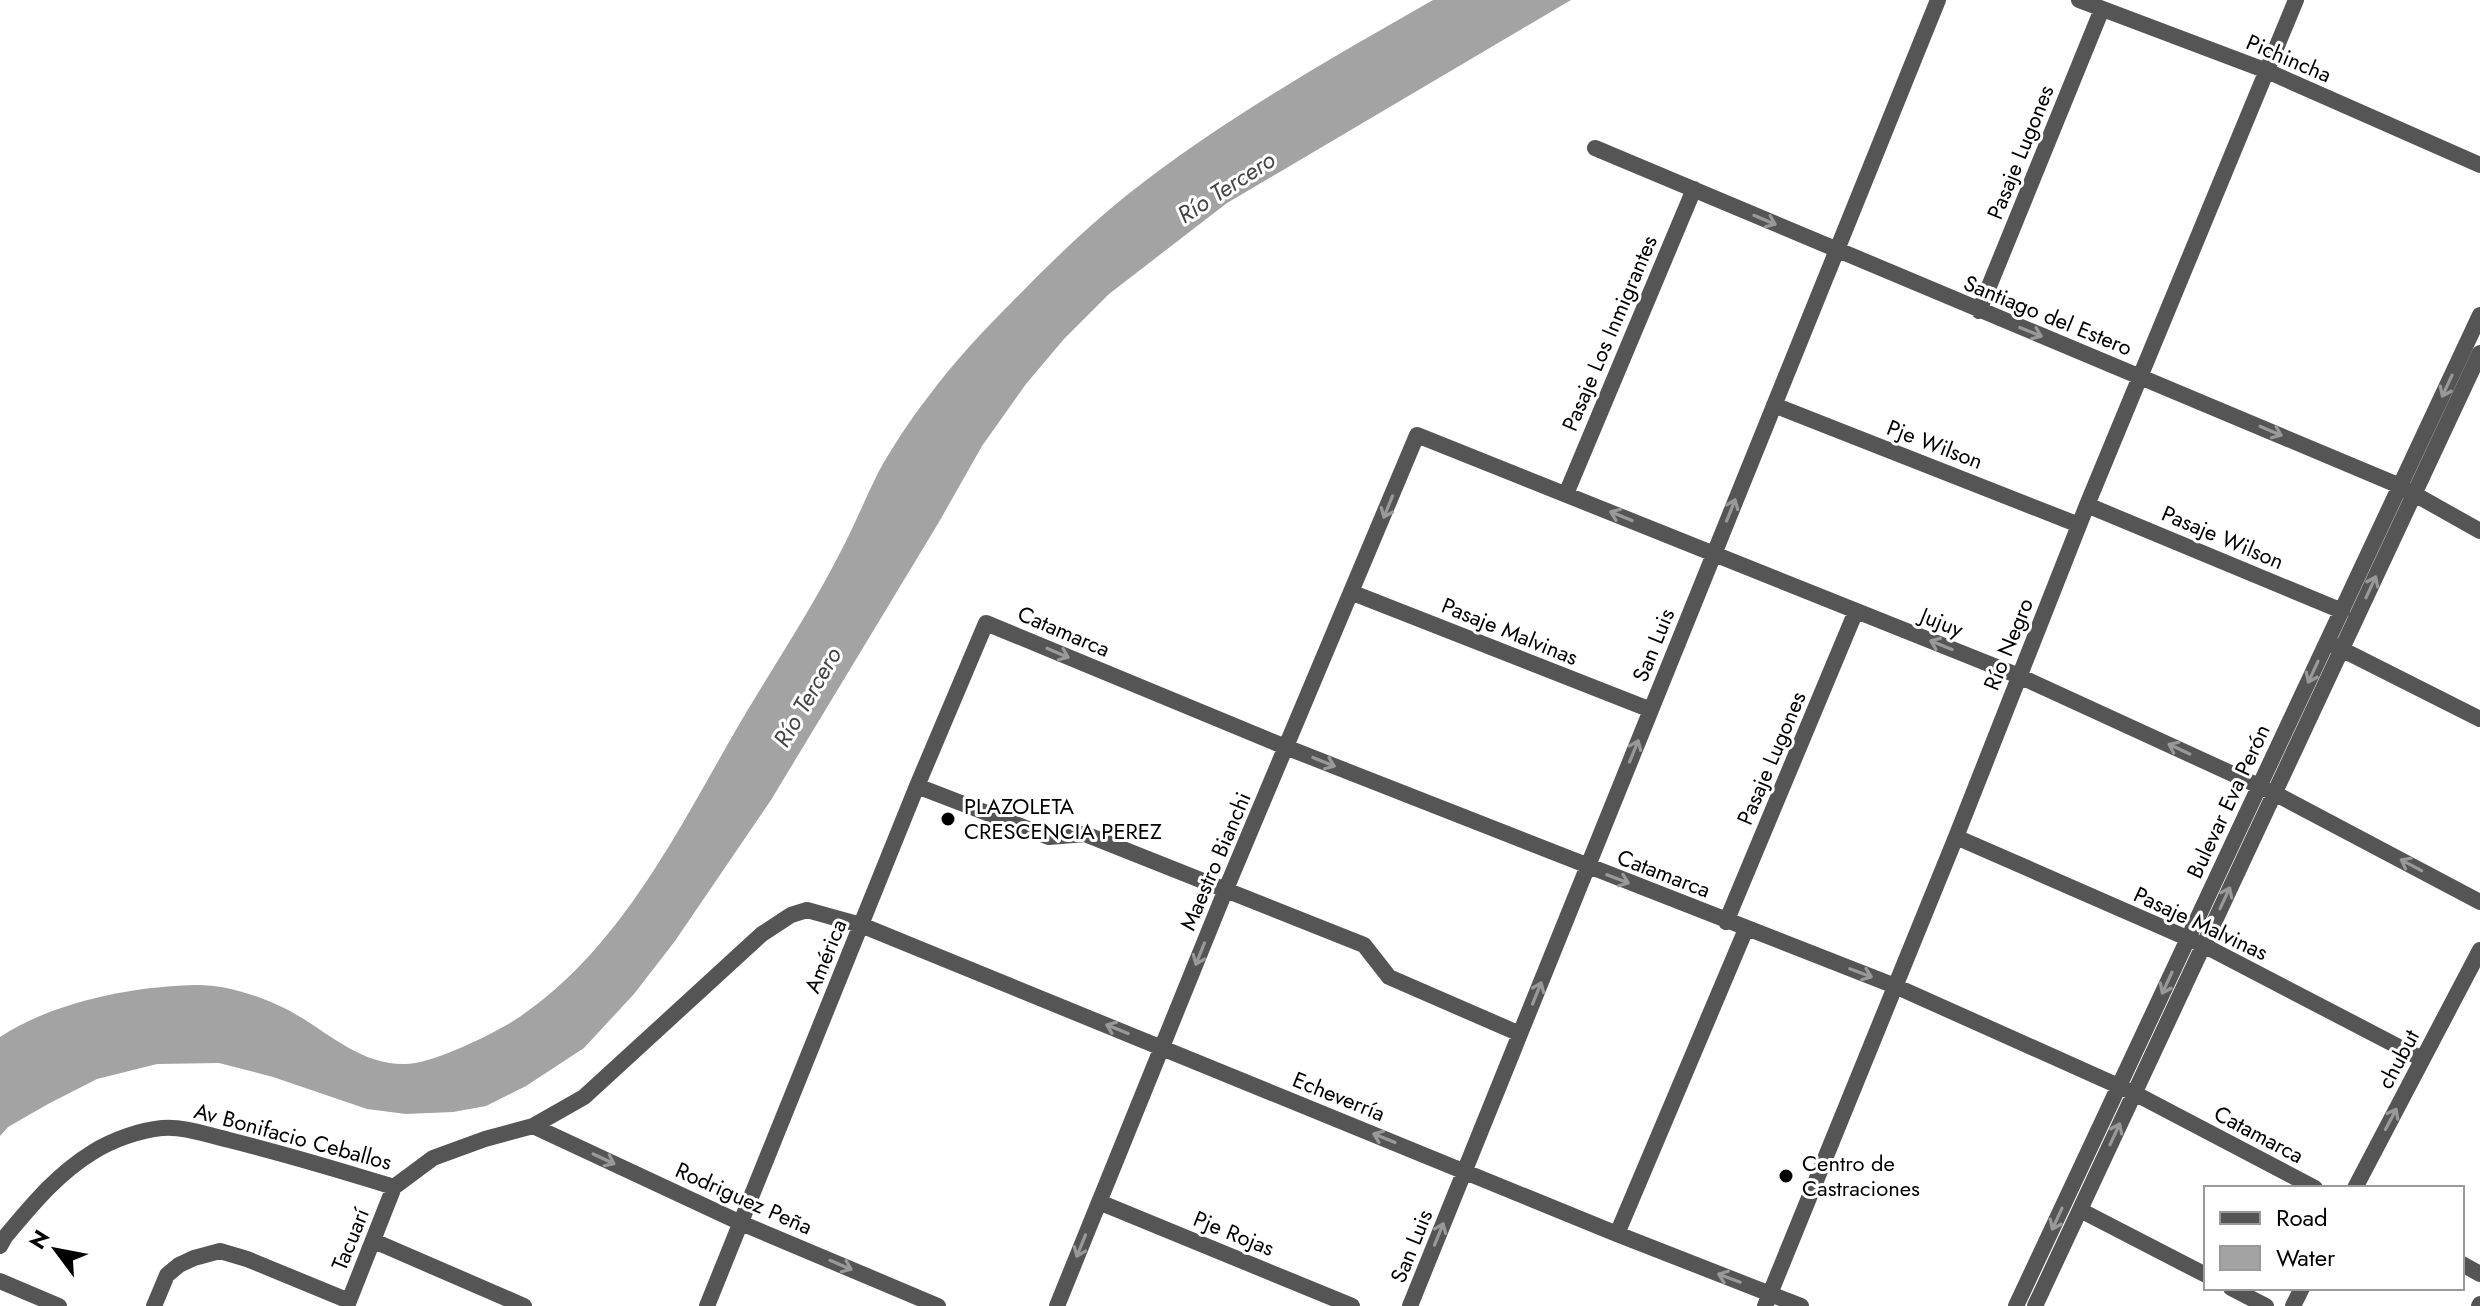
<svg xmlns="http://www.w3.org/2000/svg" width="2480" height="1306" font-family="Jost,sans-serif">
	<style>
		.water { fill: #a3a3a3 }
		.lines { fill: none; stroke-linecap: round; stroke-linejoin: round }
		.minor { stroke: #555; stroke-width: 16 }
		.oneway { stroke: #999 }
		.poi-dot { fill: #000; stroke: #fff; stroke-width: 3 }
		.labels { text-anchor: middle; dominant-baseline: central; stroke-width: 6; stroke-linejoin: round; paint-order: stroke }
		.street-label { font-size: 22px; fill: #000; stroke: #fff }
		.poi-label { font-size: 22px; fill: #000; stroke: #fff; text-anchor: start }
		.water-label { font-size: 24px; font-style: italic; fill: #444; stroke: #fff }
	</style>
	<rect width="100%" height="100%" fill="#fff"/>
	<path class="water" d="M1433,0H1571L1227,203L1109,294L1064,339L1026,384L982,446L939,522L771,800L675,941L634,994L584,1048L526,1086L486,1106L453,1112L406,1114L367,1109L273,1077L219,1063L157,1064L97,1079L48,1104L8,1127L0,1136V1037C53,1002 133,986 197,985C228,985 263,997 290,1011C327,1031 360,1065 405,1064C433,1064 498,1032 521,1016C627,943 683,819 747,711C779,658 813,606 841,551C855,524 866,497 879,471C893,446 910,420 928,397C953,363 982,332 1012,302C1048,265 1087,227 1127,195C1222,120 1328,60 1433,0Z"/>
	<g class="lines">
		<path class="minor" d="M2079,0L2267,71L2480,165
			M1595,148L2400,486L2480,531
			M1979,311L2102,9
			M1774,405L2079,525
			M1566,494L1694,189
			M2087,505L2342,611
			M1353,593L1651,710
			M2335,646L2480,719
			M917,786L1049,837L1085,834L1364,945L1389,977L1520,1034
			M1956,837L2203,945L2422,1059
			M1726,922L1856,611
			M533,1126L741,1223L938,1306
			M394,1187L433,1158L485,1139L533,1126L584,1097L762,934L791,915L807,910L861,925L1617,1234L1801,1306
			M2355,1188L2480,950
			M1099,1202L1352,1306
			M2080,1210L2206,1275
			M1617,1234L1746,929
			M374,1241L524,1306
			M0,1246L5,1237C32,1205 57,1174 93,1152C112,1140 140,1130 162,1128C184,1126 207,1135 229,1140C285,1154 339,1170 394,1187
			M2462,1264L2480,1274
			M0,1281L59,1306
			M2231,1288L2266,1306
			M154,1306L167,1275L179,1265L194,1258L220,1251L247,1259L349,1301
			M347,1306L394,1187
			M707,1306L917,786L986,623L1288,748L1895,986L2134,1093L2315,1188
			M1057,1306L1226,889L1417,435L2019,676L2274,793L2480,902
			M1410,1306L1938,0
			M1765,1306L1956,837L2087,505L2296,0
			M2016,1306L2480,315
			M2035,1306L2480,353
			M2293,1306L2302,1288
			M2479,1306L2480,1304"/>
	</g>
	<defs><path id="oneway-shaft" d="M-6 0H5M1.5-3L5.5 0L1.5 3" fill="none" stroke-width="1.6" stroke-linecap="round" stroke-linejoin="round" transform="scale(2)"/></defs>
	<g class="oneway">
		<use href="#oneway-shaft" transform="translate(1765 220) rotate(23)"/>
		<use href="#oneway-shaft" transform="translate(2031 332) rotate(22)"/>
		<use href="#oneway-shaft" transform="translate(2447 386) rotate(115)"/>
		<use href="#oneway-shaft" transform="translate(2271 431) rotate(23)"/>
		<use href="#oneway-shaft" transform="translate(1388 507) rotate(112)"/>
		<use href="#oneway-shaft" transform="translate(1731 510) rotate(-68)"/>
		<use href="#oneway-shaft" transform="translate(1621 516) rotate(-158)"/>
		<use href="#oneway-shaft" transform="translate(2371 587) rotate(-65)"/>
		<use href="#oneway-shaft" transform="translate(1941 645) rotate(-158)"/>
		<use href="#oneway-shaft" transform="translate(1058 653) rotate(23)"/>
		<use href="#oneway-shaft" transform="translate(2313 672) rotate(115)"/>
		<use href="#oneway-shaft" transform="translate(2179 749) rotate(-155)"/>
		<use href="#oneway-shaft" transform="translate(1634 751) rotate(-68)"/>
		<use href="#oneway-shaft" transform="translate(1324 762) rotate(22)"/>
		<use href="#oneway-shaft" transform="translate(2411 865) rotate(-152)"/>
		<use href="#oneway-shaft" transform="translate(1618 879) rotate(21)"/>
		<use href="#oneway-shaft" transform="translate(2225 898) rotate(-65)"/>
		<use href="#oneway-shaft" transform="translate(1200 954) rotate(112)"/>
		<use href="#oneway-shaft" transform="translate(1861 973) rotate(21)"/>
		<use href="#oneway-shaft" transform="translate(2167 983) rotate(115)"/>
		<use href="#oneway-shaft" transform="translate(1537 993) rotate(-68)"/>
		<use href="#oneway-shaft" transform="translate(1117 1029) rotate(-158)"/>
		<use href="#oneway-shaft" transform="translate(2391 1119) rotate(-62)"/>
		<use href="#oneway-shaft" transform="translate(2115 1134) rotate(-65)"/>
		<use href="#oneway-shaft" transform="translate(1384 1138) rotate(-158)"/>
		<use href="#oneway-shaft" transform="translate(604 1159) rotate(25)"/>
		<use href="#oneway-shaft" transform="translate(2057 1219) rotate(115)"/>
		<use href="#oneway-shaft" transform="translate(1439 1234) rotate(-68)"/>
		<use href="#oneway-shaft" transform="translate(1081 1246) rotate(112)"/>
		<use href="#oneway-shaft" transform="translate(841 1265) rotate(23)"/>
		<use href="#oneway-shaft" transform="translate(1729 1278) rotate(-159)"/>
	</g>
	<g class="poi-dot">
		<circle cx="948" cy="819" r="8"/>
		<circle cx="1786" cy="1176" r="8"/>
	</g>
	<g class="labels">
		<g class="street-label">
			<text transform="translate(2289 58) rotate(23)">Pichincha</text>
			<text transform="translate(2020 152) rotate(-68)">Pasaje Lugones</text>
			<text transform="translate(2048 315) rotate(22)">Santiago del Estero</text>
			<text transform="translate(1609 333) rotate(-67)">Pasaje Los Inmigrantes</text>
			<text transform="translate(1935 444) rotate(21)">Pje Wilson</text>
			<text transform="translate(2223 537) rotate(23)">Pasaje Wilson</text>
			<text transform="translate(1942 622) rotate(22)">Jujuy</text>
			<text transform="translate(1064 631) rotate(23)">Catamarca</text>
			<text transform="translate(1510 631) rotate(22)">Pasaje Malvinas</text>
			<text transform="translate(2008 644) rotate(-68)">Río Negro</text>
			<text transform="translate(1653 645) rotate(-68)">San Luis</text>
			<text transform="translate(1771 758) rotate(-67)">Pasaje Lugones</text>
			<text transform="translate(2228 801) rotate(-65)">Bulevar Eva Perón</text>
			<text transform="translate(1215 861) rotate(-67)">Maestro Bianchi</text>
			<text transform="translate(1664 873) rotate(21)">Catamarca</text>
			<text transform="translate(2201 923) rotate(25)">Pasaje Malvinas</text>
			<text transform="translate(825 956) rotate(-68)">América</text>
			<text transform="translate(2398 1059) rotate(-62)">chubut</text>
			<text transform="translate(1339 1096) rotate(22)">Echeverría</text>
			<text transform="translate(2259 1134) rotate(28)">Catamarca</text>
			<text transform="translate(293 1136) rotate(15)">Av Bonifacio Ceballos</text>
			<text transform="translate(744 1198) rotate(24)">Rodriguez Peña</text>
			<text transform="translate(1234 1233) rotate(22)">Pje Rojas</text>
			<text transform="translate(350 1239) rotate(-68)">Tacuarí</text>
			<text transform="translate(1411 1246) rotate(-68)">San Luis</text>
		</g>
		<g class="poi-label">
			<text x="964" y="806">PLAZOLETA<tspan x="964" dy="25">CRESCENCIA PEREZ</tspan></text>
			<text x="1802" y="1163">Centro de<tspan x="1802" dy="25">Castraciones</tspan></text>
		</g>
		<g class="water-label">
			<text transform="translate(1226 187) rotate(-33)">Río Tercero</text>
			<text transform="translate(807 697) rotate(-60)">Río Tercero</text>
		</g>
	</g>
	<rect x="2204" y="1186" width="260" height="104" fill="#ffffff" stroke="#999999" stroke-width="2"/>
	<rect x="2220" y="1212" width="40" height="12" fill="#555555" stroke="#999999" stroke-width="2"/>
	<text x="2276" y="1226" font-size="24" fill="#000000">Road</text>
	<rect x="2220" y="1246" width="40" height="24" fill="#a3a3a3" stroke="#999999" stroke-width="2"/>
	<text x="2276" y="1266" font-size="24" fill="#000000">Water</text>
	<g transform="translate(56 1250) rotate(302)" stroke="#ffffff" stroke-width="6" paint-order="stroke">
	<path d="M0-6L14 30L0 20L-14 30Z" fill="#000000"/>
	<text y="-12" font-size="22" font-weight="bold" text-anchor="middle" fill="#000000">N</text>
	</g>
</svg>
